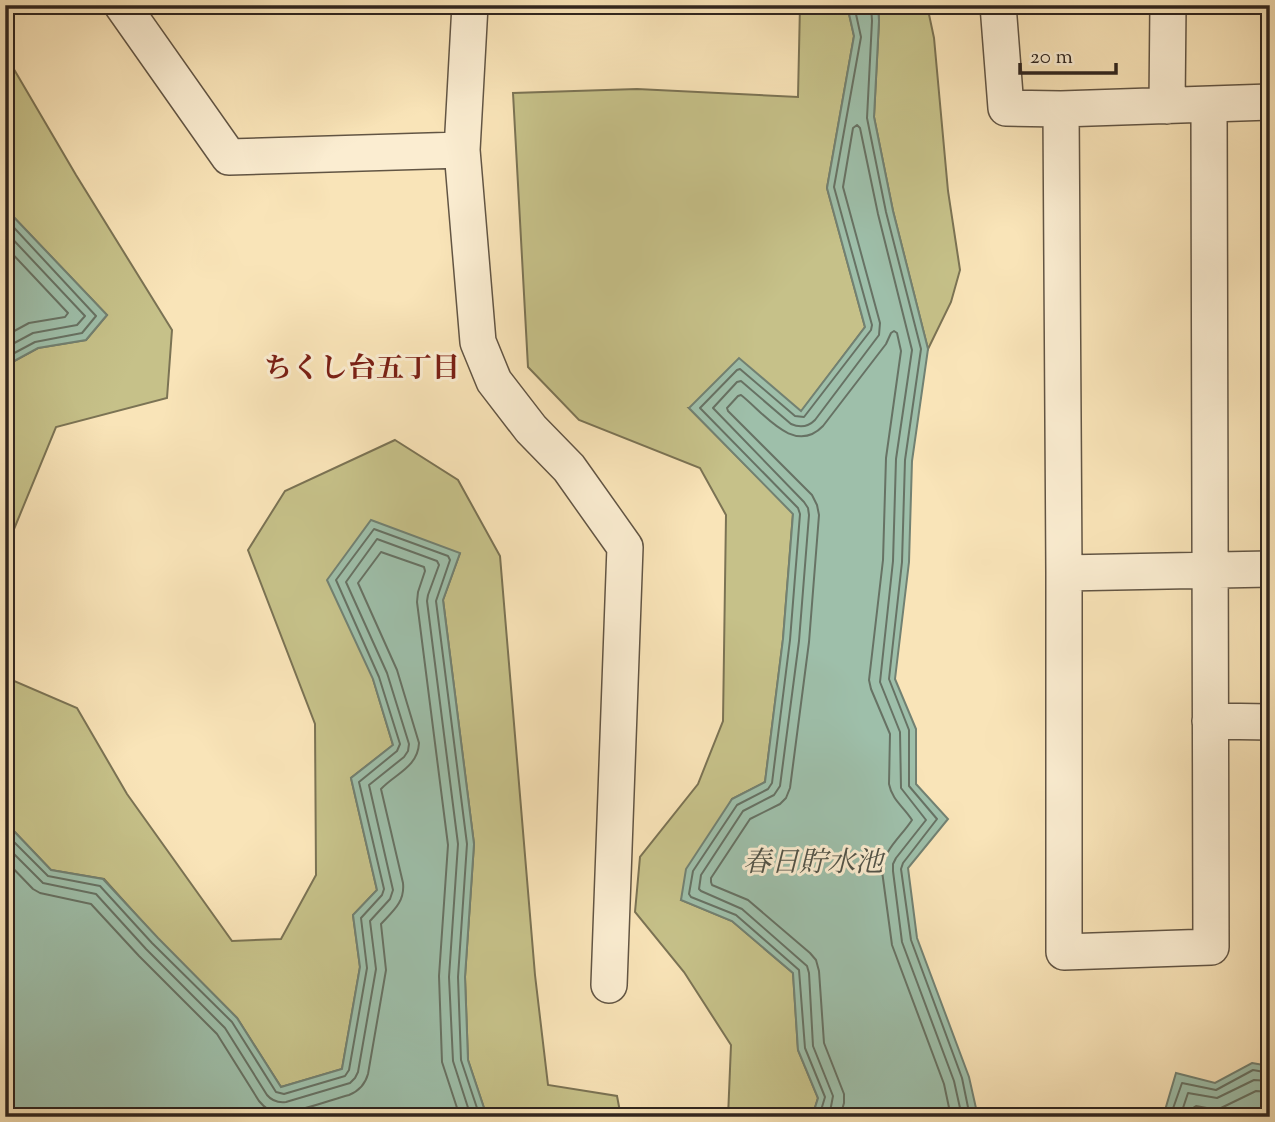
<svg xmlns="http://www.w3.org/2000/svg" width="1275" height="1122" font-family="'Sorts Mill Goudy','Noto Serif JP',serif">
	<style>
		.green { fill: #c6c189; stroke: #7b7354; stroke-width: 2 }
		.water { fill: #9ebfaa; stroke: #728172; stroke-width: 2 }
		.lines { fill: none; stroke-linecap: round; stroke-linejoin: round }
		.shore { stroke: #677264; stroke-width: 2 }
		.street-casing { stroke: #625544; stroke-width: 38 }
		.street { stroke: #fbedd1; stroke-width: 35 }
		.labels { text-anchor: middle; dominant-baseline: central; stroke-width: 6; stroke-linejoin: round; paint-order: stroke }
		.neighbourhood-label { font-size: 28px; font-weight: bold; fill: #7a1f14; stroke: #fbedd1 }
		.water-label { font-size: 28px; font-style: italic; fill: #515348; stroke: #fbedd1 }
	</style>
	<rect width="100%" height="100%" fill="#f9e4b8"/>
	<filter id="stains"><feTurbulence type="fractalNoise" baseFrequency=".00286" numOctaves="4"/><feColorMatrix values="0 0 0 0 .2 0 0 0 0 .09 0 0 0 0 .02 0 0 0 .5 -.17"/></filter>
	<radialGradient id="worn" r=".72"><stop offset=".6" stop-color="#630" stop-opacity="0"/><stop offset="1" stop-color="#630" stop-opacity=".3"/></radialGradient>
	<path class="green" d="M800,5H847L854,36L827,188L865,327L801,412L689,408L793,513L783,639L765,782L732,799L681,900L732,921L793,973L798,1050L818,1098L812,1117H728L731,1045L684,972L635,912L640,857L698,784L723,721L726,515L700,468L579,420L528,367L513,93L637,89L798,97Z
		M878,5H927L934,38L948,191L960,270L951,302L928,349L893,211L874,117L879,21Z
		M5,54L76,175L172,330L167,398L56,427L5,551V366L38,348L86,340L107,315L5,208Z
		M395,440L458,480L500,556L535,975L548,1085L617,1096L621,1117H487L468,1060L465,977L474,844L443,600L460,553L373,679L393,745L351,778L377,890L353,915L360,967L342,1069L281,1087L237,1018L157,938L104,879L51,870L9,826L5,769V677L77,708L127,794L232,941L281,939L316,875L315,724L248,550L285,491Z"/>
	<path class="water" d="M847,5H878L879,21L874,117L893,211L928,349L912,461L909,562L895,679L916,729V784L948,819L908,868L917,938L969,1077L978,1117H812L818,1098L798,1050L793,973L732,921L681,900L686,869L732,799L765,782L783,639L793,514L689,408L739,358L801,411L865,327L827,188L854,36Z
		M5,208L107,315L86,340L38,348L5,366Z
		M371,520L460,553L443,600L474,844L465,977L468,1060L487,1117H5V769L9,826L51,870L103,879L158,938L237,1018L281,1087L342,1069L360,967L353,915L377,890L351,778L393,745L373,679L327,580Z
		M1252,1063L1270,1066V1117H1163L1176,1073L1215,1083Z"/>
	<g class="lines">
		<path class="shore" d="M871,5L872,21L867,118L886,212L921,349L905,460L902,562L889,679L909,730V786L937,819L903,863L901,869L911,940L962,1078L970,1117
			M5,218L96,316L82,333L35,342L5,358
			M5,231L85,316L77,325L33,333L5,348
			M5,246L68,313L65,317L29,323L5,336
			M5,833L48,876L100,886L152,943L232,1022L276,1092L284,1094L345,1076L349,1070L367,968L361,918L382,895L384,889L359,782L397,751L400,744L379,677L336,580L374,529L448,556L450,560L436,601L467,844L458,977L461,1060L480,1117
			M5,845L43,883L96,894L146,949L225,1028L267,1095C272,1101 278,1103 286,1102L350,1083L355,1078L358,1072L376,969L370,921L390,899L393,890L369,785L404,757L408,751L409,744L387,673L346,582L377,539L437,561L439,565L428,595L427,601L458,844L449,977L453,1061L471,1117
			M5,860L33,889L40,893L91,904L139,956L217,1034L259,1101C264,1107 269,1112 277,1113C291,1115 333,1099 349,1095C359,1091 365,1085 368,1074L386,970L381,924C393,911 405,902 403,883L381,789C395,774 418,767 419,743L397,670L358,583L381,552L424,567L425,571L418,592L417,602L448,845L439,976L442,1062L460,1117
			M819,1117L825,1097L805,1048L799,970L736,915L691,897L689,894L693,871L737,805L768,789L772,783L790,640L800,514L798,508L700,408L737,370L740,369L795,416L804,417L871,330L872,325L834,187L861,37L854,5
			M829,1117L833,1096L813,1046L809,973L807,966L742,909L701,891L699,889L701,875L743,811L774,795L780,786L799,641L809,515L808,508L804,502L713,408L737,382L741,381L791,424C800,428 808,427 815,420L879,335L880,323L843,187L853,128L857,125L860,128L878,214L912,350L896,459L893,561L880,682L900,732L901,788L926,820L896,858L893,864V871L902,942L954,1081L962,1117
			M840,1117L844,1103V1094L824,1043L819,971L816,960L810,953L748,900L712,885L711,882V878L750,819L780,804L786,798L790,788L809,642L819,515L817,505L812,495L728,411L727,408L738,396L741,395C764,413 794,456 823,426L886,344L891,333L894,331L897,333L901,351L886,458L883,560L869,680L871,689L890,734L889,784C892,800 904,807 912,820C901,837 883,850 882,871L892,945L944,1084L951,1117
			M1170,1117L1182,1083L1216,1090L1253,1070L1270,1073
			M1180,1117L1188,1093L1217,1098L1254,1080L1270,1081
			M1191,1117L1193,1108L1196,1106L1212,1109L1221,1108L1256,1091L1270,1092"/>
		<defs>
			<path id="street" d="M122,5L229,157L462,150
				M470,5L462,150L478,342L494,381L531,429L569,468L625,547L609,985
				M998,5L1006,108L1061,109L1270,102
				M1167,106L1168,5
				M1061,109L1064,573V952L1211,947L1209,105
				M1064,573L1270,569
				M1210,721L1270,722"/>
		</defs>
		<use href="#street" class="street-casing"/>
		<use href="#street" class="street"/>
	</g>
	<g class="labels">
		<g class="neighbourhood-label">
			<text x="362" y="370">ちくし台五丁目</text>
		</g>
		<g class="water-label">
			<text x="813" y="864">春日貯水池</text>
		</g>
	</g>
	<rect width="1275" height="1122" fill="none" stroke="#f9e4b8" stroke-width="28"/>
	<rect x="7" y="7" width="1261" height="1108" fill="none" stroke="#30251e" stroke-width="3.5"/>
	<rect x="14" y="14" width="1247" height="1094" fill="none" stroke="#30251e" stroke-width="2"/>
	<path d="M1020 63v10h96v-10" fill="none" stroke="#30251e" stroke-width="3.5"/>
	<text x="1030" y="63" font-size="21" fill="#30251e" stroke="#fbedd1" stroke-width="5" paint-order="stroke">20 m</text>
	<rect width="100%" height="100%" filter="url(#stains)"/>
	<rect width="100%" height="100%" fill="url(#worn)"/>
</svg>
